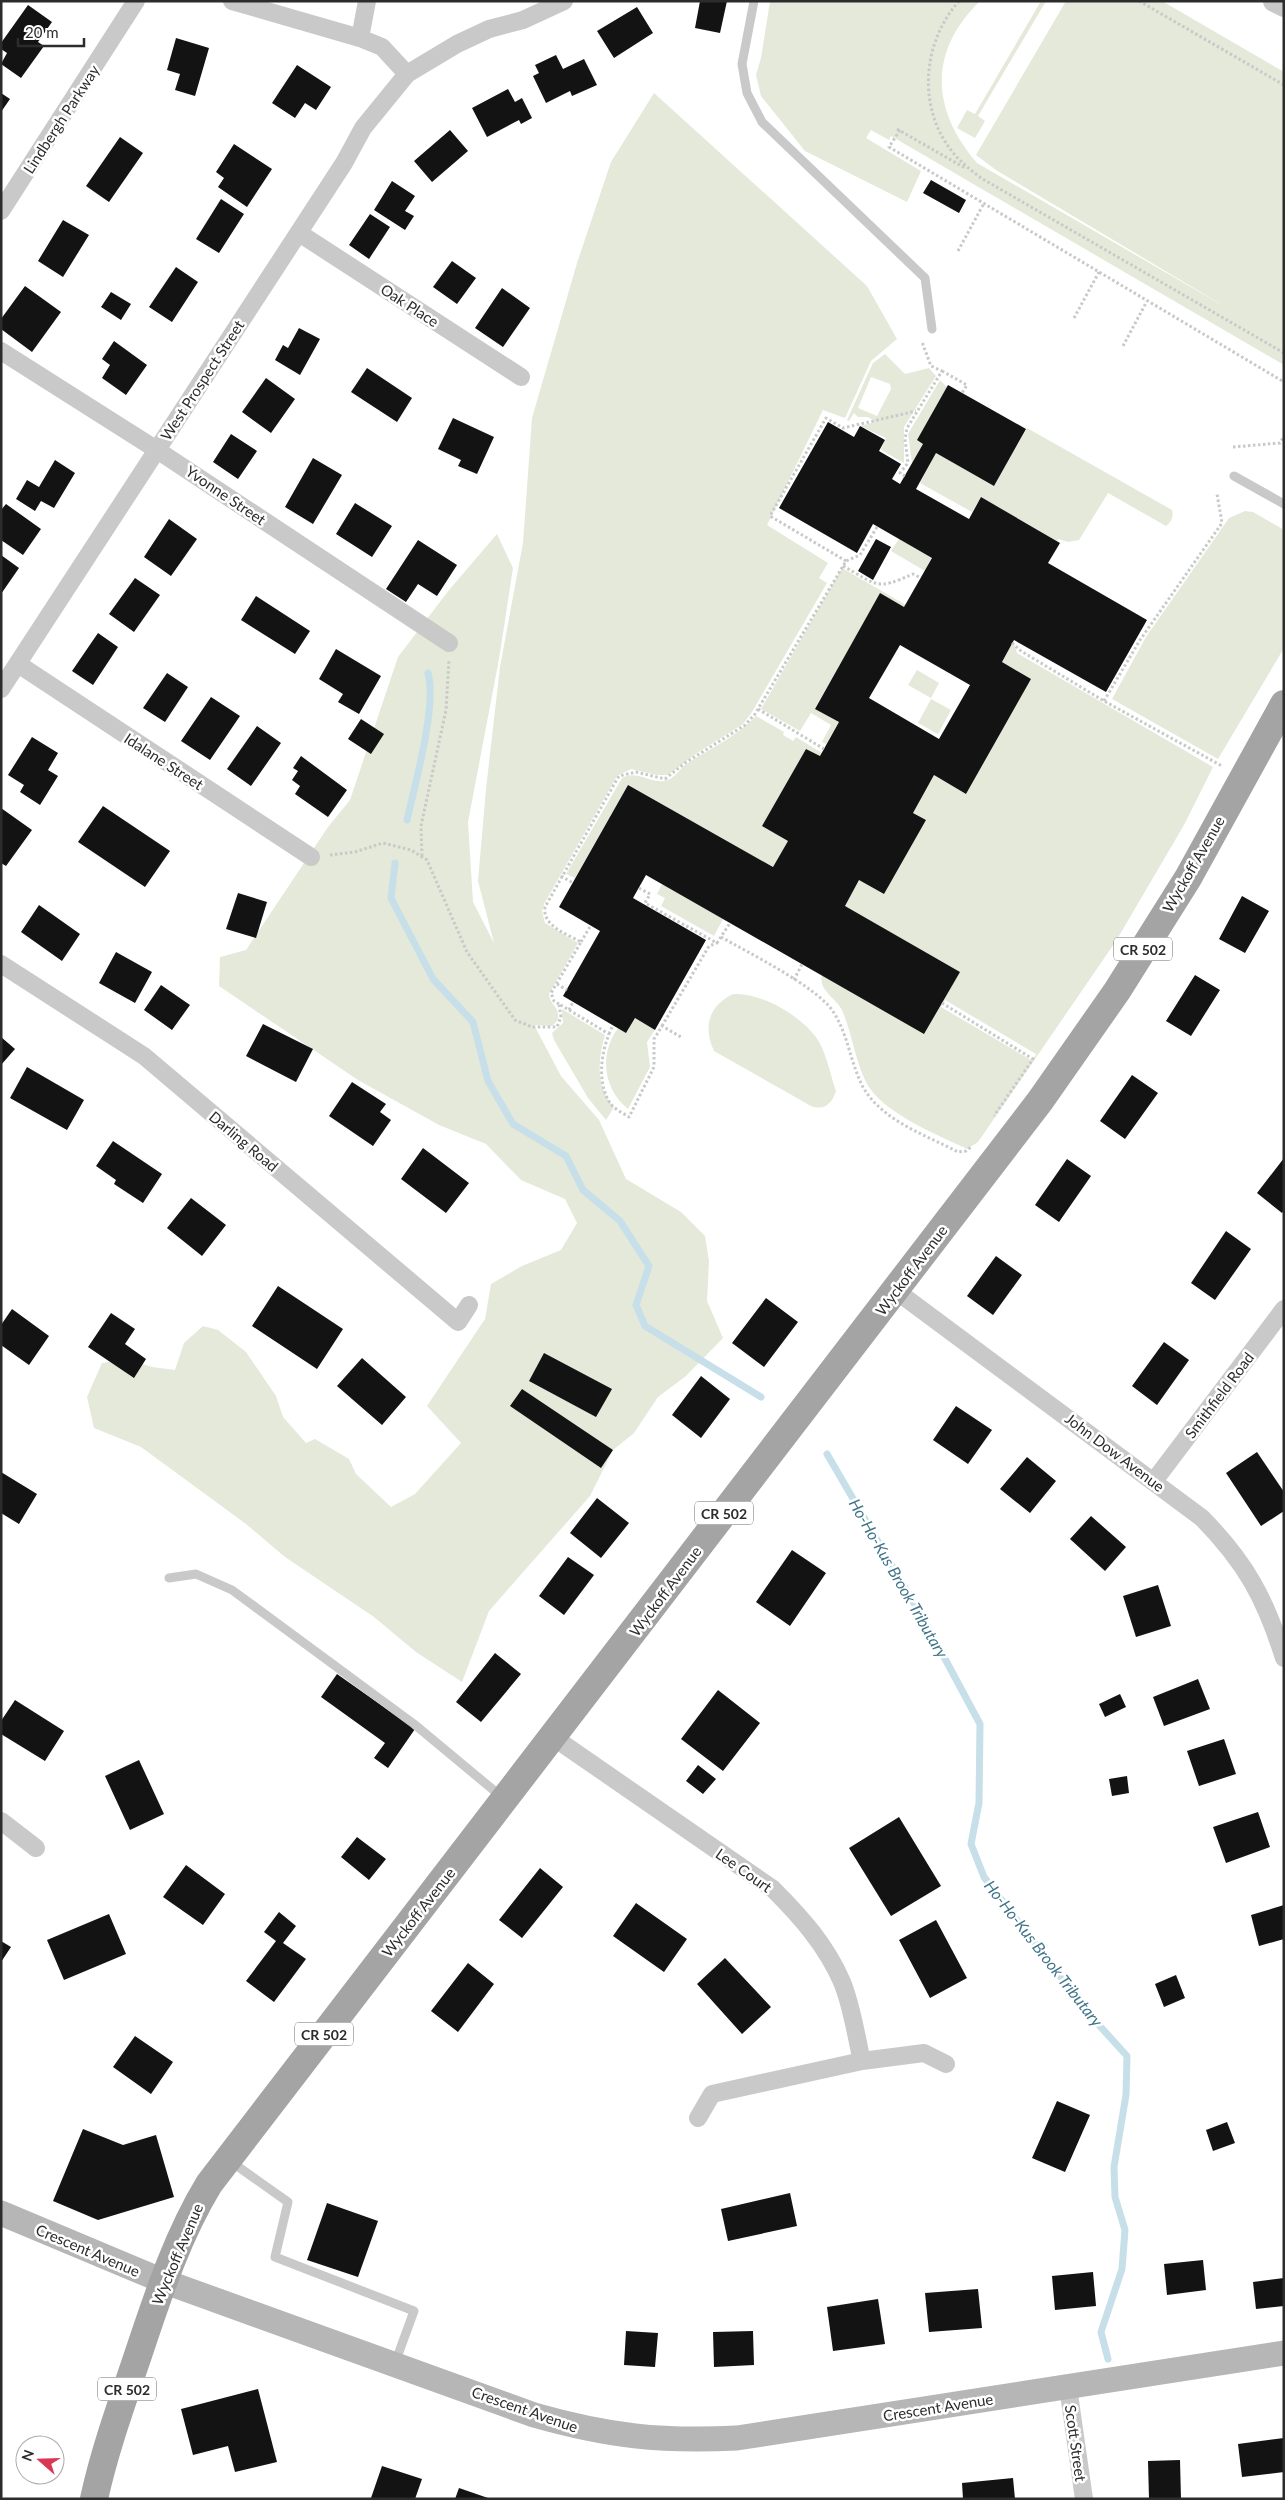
<svg xmlns="http://www.w3.org/2000/svg" width="1285" height="2500" font-family="Lato,sans-serif">
	<style>
		.green { fill: #e4e9da; fill-rule: evenodd }
		.lines { fill: none; stroke-linecap: round; stroke-linejoin: round }
		.stream { stroke: #c7dfe8; stroke-width: 7 }
		.building { fill: #131313; fill-rule: evenodd }
		.path { stroke: #c9c9c9; stroke-width: 3; stroke-dasharray: 2.5 2.5; stroke-linecap: butt }
		.service { stroke: #c9c9c9; stroke-width: 9 }
		.minor { stroke: #c9c9c9; stroke-width: 18 }
		.tertiary { stroke: #c9c9c9; stroke-width: 22 }
		.secondary { stroke: #b6b6b6; stroke-width: 25 }
		.primary { stroke: #a4a4a4; stroke-width: 28 }
		.labels { text-anchor: middle; dominant-baseline: central; stroke-width: 5; stroke-linejoin: round; paint-order: stroke }
		.shield { fill: #fff; stroke: #6b6b6b; stroke-width: 1 }
		.shield-label { font-size: 14px; font-weight: bold; fill: #2c2c2c }
		.street-label { font-size: 15px; fill: #2c2c2c; stroke: #fff }
		.water-label { font-size: 16px; font-style: italic; fill: #3f7489; stroke: #fff }
	</style>
	<rect width="100%" height="100%" fill="#fff"/>
	<path class="green" d="M770,1H980C928,52 931,109 977,163L1234,312L996,170L976,155L1066,1H1162L1284,72V365L891,136L889,140L871,130L866,138L921,171L907,202L805,151L761,96L756,75L761,58Z
		M1041,1H1046L978,116L985,121L975,138L957,128L967,110L975,114Z
		M654,93L867,286L897,339L871,361L845,418L823,410L767,525L828,563L819,578L827,583L752,712L743,724L697,753L668,775H657L631,769L617,776L544,904L542,911L545,923L578,943L549,994C550,1006 560,1006 558,1020L552,1026L534,1025L561,1076L599,1120L626,1179L681,1212L705,1236L709,1261L707,1301L723,1338L686,1376L658,1397L634,1433L613,1450L590,1496L489,1611L462,1682L416,1652L374,1617L285,1557L246,1524L141,1447L94,1428L87,1397L102,1363L126,1359L152,1367L175,1370L184,1343L203,1326L218,1330L246,1352L276,1396L283,1417L306,1443L315,1439L349,1459L356,1474L391,1507L415,1494L461,1443L427,1406L485,1319L491,1284L522,1266L561,1250L577,1223L565,1199L521,1180L486,1144L439,1125L358,1080L219,986L220,957L246,950L328,827L350,800L398,657L449,590L497,534L513,568L499,659L468,822L473,902L494,943L478,881L486,789L500,667L523,543L532,418L577,263L611,162Z
		M885,354L905,374L929,368L936,376L904,427V463L881,450L886,438L860,426L871,423L874,420L867,417H858L854,413L849,421L847,420L873,363ZM871,377L890,384L891,389L877,416L858,408Z
		M940,380L947,387L917,440L923,444L912,463L908,434Z
		M1027,428L1172,510C1174,517 1171,522 1166,526L1108,493L1079,540L1068,542L1058,539L1057,541L981,497L972,512L920,483L936,453L994,486Z
		M1245,511L1253,512L1284,530V648L1218,759L1112,699L1146,637L1229,518Z
		M899,539L932,558L925,571L891,551Z
		M842,568L906,605L904,607L880,594L815,708L839,722L826,744L822,742L831,725L811,713L800,731L761,709Z
		M1012,644L1015,646L1017,653L1213,767L1184,825L1116,941L978,1142L967,1149C936,1134 882,1113 866,1082C855,1060 852,1033 842,1010C836,998 818,990 822,975L960,972L845,906L859,880L884,894L926,820L913,813L934,775L966,794L1031,679L1002,662ZM945,1000L1036,1054V1055L1031,1060L941,1007Z
		M917,670L939,683L931,698L908,685Z
		M931,699L951,710L938,734L918,723Z
		M756,716L784,732L783,735L793,741L796,737L822,753L820,756L806,749L762,826L788,841L773,867L628,785L575,878L566,874L622,778C637,770 649,783 664,781C673,780 678,771 685,765C709,749 736,737 756,716Z
		M662,884L723,919L714,936L661,906L665,898L657,894Z
		M733,994C761,992 802,1016 818,1040C827,1055 830,1074 836,1091C832,1104 824,1111 811,1106L714,1051C703,1028 708,1006 733,994Z
		M562,1009L605,1035C598,1059 595,1086 614,1107L606,1120L588,1098L554,1040L552,1033L563,1023Z
		M635,1018L655,1030L647,1042L650,1067L628,1109C603,1089 599,1054 618,1028L627,1032Z"/>
	<g class="lines">
		<path class="stream" d="M407,820C415,784 437,706 428,673
			M395,863L391,898L433,979L473,1022L488,1081L513,1124L566,1156L583,1190L620,1221L649,1266L636,1305L645,1326L761,1397
			M827,1454L929,1629L980,1724L979,1803L971,1844L984,1877L1088,2013L1127,2056L1126,2095L1114,2167L1115,2197L1125,2230L1122,2269L1101,2332L1108,2359"/>
	</g>
	<path class="building" d="M700,1H727L720,33L695,28Z
		M28,5L52,22L38,42L44,46L21,78L1,64L7,53L1,49V43Z
		M637,7L653,33L614,58L597,31Z
		M176,38L209,48L195,96L175,90L180,74L167,70Z
		M556,55L563,69L584,59L597,85L572,96L570,91L546,103L533,76L539,73L535,65Z
		M297,65L331,87L316,110L305,103L295,118L272,103Z
		M508,89L515,102L522,98L532,118L521,124L519,120L487,137L472,108Z
		M1,93L10,99L1,112Z
		M450,130L468,151L432,182L414,161Z
		M120,137L143,153L109,202L86,186Z
		M234,144L272,169L247,207L218,187L224,178L216,172Z
		M931,180L966,200L959,213L923,193Z
		M392,181L415,196L405,211L414,216L405,230L374,210Z
		M221,199L244,214L219,253L196,239Z
		M370,214L390,227L369,259L349,245Z
		M63,220L89,235L63,277L38,261Z
		M452,261L476,278L457,304L433,287Z
		M176,267L198,282L172,322L149,307Z
		M25,286L61,312L32,352L1,329V319Z
		M502,288L530,308L503,347L475,328Z
		M111,292L131,304L121,320L101,307Z
		M299,328L320,339L300,375L275,360L283,345L288,348Z
		M114,341L147,365L126,395L102,378L110,365L102,359Z
		M367,368L412,398L397,422L351,392Z
		M266,378L295,399L271,433L242,412Z
		M948,385L1026,429L994,486L936,453L916,489L969,519L981,497L1060,543L1048,563L1147,620L1106,692L1014,640L1002,662L1031,679L966,794L934,775L913,813L926,820L884,894L859,880L845,906L960,972L924,1034L646,875L633,898L706,940L655,1030L635,1018L626,1033L563,996L600,931L559,907L628,785L773,867L788,841L762,826L806,749L820,756L839,722L815,709L880,593L904,607L932,558L873,524L857,553L779,508L828,422L854,437L860,426L885,440L879,451L901,464L892,479L900,484L923,444L917,440ZM900,645L970,685L939,739L869,698Z
		M453,418L494,437L477,474L458,466L461,460L438,449Z
		M231,434L257,451L238,479L213,462Z
		M313,458L342,475L313,524L285,507Z
		M55,460L75,473L54,508L41,501L35,511L16,499L27,480L39,487Z
		M355,503L392,526L372,557L336,534Z
		M6,504L41,529L23,555L1,540V510Z
		M169,519L197,539L171,576L144,557Z
		M876,539L891,547L873,580L858,571Z
		M418,540L457,565L437,596L418,584L406,602L386,589Z
		M1,555L19,568L1,594Z
		M135,578L160,595L134,632L109,614Z
		M256,596L310,631L295,654L241,620Z
		M98,633L118,647L93,685L72,671Z
		M336,649L381,676L359,714L338,702L343,694L319,679Z
		M167,673L188,687L165,722L143,708Z
		M211,697L240,716L210,760L181,741Z
		M361,719L384,734L371,754L348,739Z
		M257,726L281,743L251,786L227,769Z
		M32,737L58,753L48,770L58,776L40,805L20,792L24,785L8,775Z
		M301,756L347,790L328,817L295,794L300,786L292,780L298,771L293,768Z
		M103,806L170,851L145,887L78,842Z
		M1,808L32,830L6,866L1,863Z
		M238,893L267,902L256,938L226,929Z
		M1242,896L1269,911L1245,953L1219,939Z
		M39,905L80,934L62,961L21,932Z
		M116,952L152,972L135,1003L99,983Z
		M1195,975L1220,990L1191,1036L1166,1021Z
		M161,985L190,1005L172,1030L144,1010Z
		M263,1024L313,1049L296,1082L246,1056Z
		M1,1037L15,1049L1,1065Z
		M27,1067L84,1100L67,1130L10,1098Z
		M1132,1075L1158,1093L1125,1139L1100,1121Z
		M352,1082L386,1104L380,1112L391,1120L373,1146L329,1116Z
		M113,1141L162,1174L143,1203L114,1184L116,1180L96,1166Z
		M423,1148L469,1183L446,1213L401,1179Z
		M1284,1158V1210L1282,1213L1257,1193Z
		M1067,1159L1091,1176L1059,1222L1035,1205Z
		M191,1198L226,1225L202,1256L167,1228Z
		M1226,1231L1251,1249L1215,1300L1191,1283Z
		M996,1256L1022,1275L993,1315L967,1296Z
		M278,1286L343,1329L317,1369L252,1326Z
		M766,1298L798,1322L764,1367L732,1343Z
		M12,1309L49,1336L29,1365L1,1345V1325Z
		M111,1313L135,1329L125,1344L146,1359L134,1378L88,1347Z
		M1164,1342L1189,1360L1157,1405L1132,1386Z
		M544,1353L612,1389L596,1417L529,1381Z
		M362,1358L406,1397L382,1425L337,1386Z
		M701,1376L730,1399L701,1438L672,1415Z
		M522,1389L613,1450L601,1468L510,1406Z
		M956,1406L992,1430L968,1464L933,1440Z
		M1257,1452L1284,1492V1511L1261,1526L1226,1473Z
		M1027,1457L1056,1481L1030,1513L1000,1489Z
		M1,1472L37,1494L19,1524L1,1513Z
		M597,1498L629,1523L601,1558L570,1533Z
		M1091,1516L1126,1547L1105,1571L1070,1539Z
		M792,1550L826,1573L790,1626L756,1602Z
		M568,1557L594,1575L564,1615L539,1596Z
		M1158,1585L1171,1626L1136,1637L1123,1596Z
		M495,1653L521,1674L481,1722L456,1702Z
		M337,1674L415,1729L388,1768L374,1758L385,1743L321,1697Z
		M1198,1679L1210,1709L1164,1726L1153,1697Z
		M718,1690L760,1723L723,1771L681,1739Z
		M1120,1694L1126,1707L1105,1717L1099,1704Z
		M15,1700L64,1731L45,1761L1,1734V1721Z
		M1224,1739L1236,1774L1199,1786L1187,1751Z
		M139,1760L164,1814L130,1830L105,1776Z
		M698,1765L716,1779L703,1794L686,1781Z
		M1127,1776L1129,1793L1112,1796L1109,1779Z
		M1258,1812L1270,1847L1226,1863L1213,1827Z
		M899,1817L941,1886L891,1916L849,1848Z
		M357,1837L386,1859L369,1880L341,1857Z
		M186,1865L225,1894L203,1925L163,1897Z
		M540,1868L563,1887L522,1938L499,1920Z
		M636,1903L687,1939L664,1972L613,1936Z
		M1284,1905V1939L1259,1946L1251,1915Z
		M279,1912L296,1926L283,1943L306,1959L274,2002L246,1981L276,1941L264,1932Z
		M109,1914L126,1954L64,1980L47,1940Z
		M936,1920L967,1978L930,1998L899,1940Z
		M1,1941L11,1947L1,1962Z
		M725,1958L771,2007L742,2034L697,1984Z
		M468,1963L494,1984L458,2032L431,2011Z
		M1176,1975L1185,1998L1164,2007L1155,1984Z
		M135,2036L173,2062L151,2094L113,2067Z
		M1057,2101L1090,2115L1065,2172L1032,2158Z
		M1227,2122L1235,2143L1213,2151L1206,2130Z
		M83,2129L123,2145L156,2135L174,2197L98,2220L53,2201Z
		M790,2193L797,2226L728,2241L721,2209Z
		M327,2203L378,2221L358,2277L307,2260Z
		M1203,2260L1206,2290L1167,2295L1164,2264Z
		M1093,2272L1096,2306L1055,2310L1052,2276Z
		M1284,2278V2306L1256,2309L1253,2282Z
		M978,2289L982,2328L929,2332L925,2293Z
		M878,2299L885,2344L833,2351L827,2307Z
		M626,2331L658,2333L655,2367L624,2365Z
		M753,2331L754,2365L714,2367L713,2332Z
		M258,2389L277,2462L235,2472L228,2446L193,2455L181,2409Z
		M1284,2438V2472L1242,2477L1238,2444Z
		M1180,2460L1181,2499H1149L1148,2461Z
		M382,2466L422,2479L415,2499L371,2498Z
		M1013,2478L1015,2499H963L962,2483Z
		M459,2488L488,2498V2499H455Z"/>
	<g class="lines">
		<path class="path" d="M959,1C921,44 917,111 955,155C963,164 972,171 981,178L1284,353
			M1139,1L1284,85
			M897,129L965,168
			M900,130L889,147L1284,382
			M958,251L983,205
			M1074,318L1099,272
			M1123,346L1147,301
			M942,371L967,385L962,393
			M1233,447L1280,443L1284,436
			M905,476L900,473L908,463L905,439L907,428L942,371L931,366L922,342
			M846,561L770,516L826,418L843,428L916,411
			M843,566C878,585 875,591 913,574L921,578
			M1012,643L1021,651L1104,701L1222,766
			M1104,701L1140,640L1222,523L1217,494
			M758,709L824,749
			M330,855L355,852L383,843L411,850L427,860L467,952L515,1020L532,1027H557L561,1017L559,1004L609,1034C601,1054 597,1083 610,1103C614,1109 623,1113 629,1117L654,1067V1039L662,1026L681,1037
			M422,856L421,826L446,710L449,660
			M561,876L573,883
			M639,888L650,894L645,903L717,943L730,923
			M721,937C749,953 815,986 832,1010C846,1030 849,1054 858,1076C873,1118 922,1133 958,1152L966,1151L971,1147
			M581,942L591,925
			M794,980L802,964
			M557,984L567,990
			M942,1003L1033,1059L994,1116
			M559,1004L554,1001L551,993L581,942C567,934 542,926 545,907L616,781L619,776L636,772L665,779L685,763L745,725L755,714L846,561L860,555L877,527
			M569,1010L573,1002
			M662,1026L709,946L717,943
			M609,1034L613,1025"/>
		<path class="service" d="M754,1L742,64L747,93L762,122L925,278L932,329
			M1234,476L1284,504
			M169,1578L196,1574L232,1590L414,1724L503,1798
			M230,2161L288,2202L275,2257L414,2311L395,2363"/>
		<path class="minor" d="M232,1L360,38L382,47L407,74L457,44L489,29L523,20L564,1
			M360,38L367,1
			M1,211L136,1
			M299,233L521,377
			M1,351L157,450L449,643
			M18,664L311,857
			M1,689L344,163L363,128L407,74
			M1,964L144,1056L458,1322L469,1305
			M895,1290L1202,1518C1246,1563 1265,1598 1284,1658
			M1154,1481L1284,1309
			M553,1737L773,1889C801,1917 826,1945 842,1982C852,2006 856,2036 862,2061
			M1,1821L36,1848
			M698,2118L712,2094L862,2061L924,2053L946,2064
			M1068,2387L1084,2499"/>
		<path class="tertiary" d="M1274,1L1284,6"/>
		<path class="secondary" d="M1,2213L163,2281L534,2415C608,2436 661,2442 737,2438L1284,2353"/>
		<path class="primary" d="M94,2499C104,2453 120,2408 135,2364C156,2302 175,2240 209,2184L1040,1101L1117,991L1188,878L1284,704"/>
	</g>
	<g class="labels">
		<g class="shield">
			<rect x="1114" y="937.5" width="58" height="23" rx="4"/>
			<rect x="695" y="1501.5" width="58" height="23" rx="4"/>
			<rect x="295" y="2022.5" width="58" height="23" rx="4"/>
			<rect x="98" y="2377.5" width="58" height="23" rx="4"/>
		</g>
		<g class="shield-label">
			<text x="1143" y="949">CR 502</text>
			<text x="724" y="1513">CR 502</text>
			<text x="324" y="2034">CR 502</text>
			<text x="127" y="2389">CR 502</text>
		</g>
		<g class="street-label">
			<text transform="translate(61 119) rotate(-57)">Lindbergh Parkway</text>
			<text transform="translate(410 305) rotate(33)">Oak Place</text>
			<text transform="translate(202 380) rotate(-57)">West Prospect Street</text>
			<text transform="translate(226 495) rotate(34)">Yvonne Street</text>
			<text transform="translate(164 761) rotate(33)">Idalane Street</text>
			<text transform="translate(1193 864) rotate(-60)">Wyckoff Avenue</text>
			<text transform="translate(244 1141) rotate(40)">Darling Road</text>
			<text transform="translate(911 1270) rotate(-53)">Wyckoff Avenue</text>
			<text transform="translate(1219 1395) rotate(-53)">Smithfield Road</text>
			<text transform="translate(1115 1452) rotate(37)">John Dow Avenue</text>
			<text transform="translate(665 1591) rotate(-53)">Wyckoff Avenue</text>
			<text transform="translate(744 1870) rotate(35)">Lee Court</text>
			<text transform="translate(418 1912) rotate(-52)">Wyckoff Avenue</text>
			<text transform="translate(88 2250) rotate(23)">Crescent Avenue</text>
			<text transform="translate(177 2254) rotate(-67)">Wyckoff Avenue</text>
			<text transform="translate(938 2407) rotate(-9)">Crescent Avenue</text>
			<text transform="translate(525 2409) rotate(19)">Crescent Avenue</text>
			<text transform="translate(1076 2443) rotate(82)">Scott Street</text>
		</g>
		<g class="water-label">
			<text transform="translate(899 1578) rotate(60)">Ho-Ho-Kus Brook Tributary</text>
			<text transform="translate(1044 1953) rotate(52)">Ho-Ho-Kus Brook Tributary</text>
		</g>
	</g>
	<rect width="1285" height="2500" fill="none" stroke="#2c2c2c" stroke-width="5"/>
	<g transform="translate(40 2460) rotate(290)"><circle r="24" fill="#ffffff" stroke="#ababab"/>
	<path d="M0-4L9 19L0 12L-9 19Z" fill="#db3654"/>
	<text y="-8" font-size="14" font-weight="bold" text-anchor="middle" fill="#2c2c2c">N</text>
	</g>
	<path d="M18 38v8h66v-8" fill="none" stroke="#2c2c2c" stroke-width="2.5"/>
	<text x="25" y="38" font-size="15" fill="#2c2c2c" stroke="#ffffff" stroke-width="4" paint-order="stroke">20 m</text>
</svg>
